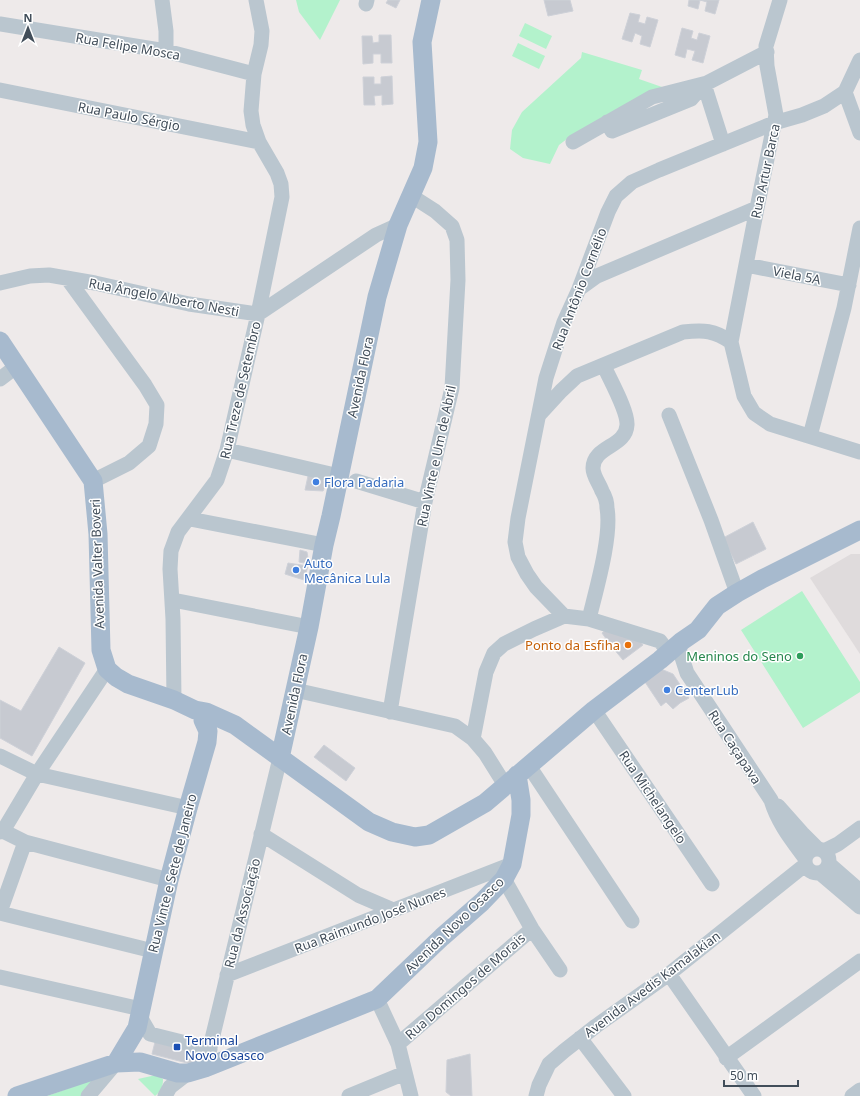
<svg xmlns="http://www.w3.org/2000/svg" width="860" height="1096" font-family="'Noto Sans',sans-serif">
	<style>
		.education { fill: #dfdbdc }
		.green { fill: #b3f2cc }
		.building { fill: #c7cad1; stroke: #ced1d8 }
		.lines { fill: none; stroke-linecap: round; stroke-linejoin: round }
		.minor { stroke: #bac6cf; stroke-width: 15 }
		.major { stroke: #a7bace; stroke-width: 19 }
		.shop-dot { fill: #3f7fe0; stroke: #fff; stroke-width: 1.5 }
		.food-dot { fill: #e8710a; stroke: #fff; stroke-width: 1.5 }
		.leisure-dot { fill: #2e9e5b; stroke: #fff; stroke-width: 1.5 }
		.transit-dot { fill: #1a4fb4; stroke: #fff; stroke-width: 1.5 }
		.labels { text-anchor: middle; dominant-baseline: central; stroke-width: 3; stroke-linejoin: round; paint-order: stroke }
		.street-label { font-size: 13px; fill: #424e5a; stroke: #fff }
		.shop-label { font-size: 13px; fill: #366cbe; stroke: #fff; text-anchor: start }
		.food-label { font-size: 13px; fill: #c56008; stroke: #fff; text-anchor: end }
		.leisure-label { font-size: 13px; fill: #27864d; stroke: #fff; text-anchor: end }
		.transit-label { font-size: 13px; fill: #164399; stroke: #fff; text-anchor: start }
	</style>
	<rect width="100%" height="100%" fill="#eeeaea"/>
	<path class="education" d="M851,554H860V654L810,578Z"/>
	<path class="green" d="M296,0H340L320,40L299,12Z
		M525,23L552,36L546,49L519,36Z
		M518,43L545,56L539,69L512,56Z
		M582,52L642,70L639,79L662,87L572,135L559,145L550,164L523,158L510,149L512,130L522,112L581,58Z
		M802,591L860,682V692L803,728L741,630Z
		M156,1075L163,1079C163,1087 161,1091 155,1096L138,1079Z
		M92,1080L83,1096H47Z"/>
	<path class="building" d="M388,0H400L396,8L386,3Z
		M544,0H570L573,11L548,16Z
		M689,0H719L715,14L705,11L707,2L700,0L698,9L688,6Z
		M630,13L640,15L638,22L645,24L647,17L658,20L650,47L640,44L642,36L635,33L632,42L622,39Z
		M682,28L693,31L691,38L697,40L699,33L710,36L703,63L692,60L695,51L687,49L685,58L675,55Z
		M379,35H391L392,63H381V54H373V63L363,64L362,36H372L373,43L379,42Z
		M392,76L393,104L382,105V95L374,96L375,105H364L363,77H374V84H381V77Z
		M308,476L323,479L326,485L323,491L305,490Z
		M753,522L766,549L736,564L723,538Z
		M300,550L307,552L309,564L299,562Z
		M288,563L308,566L304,580L285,574Z
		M607,629L636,636L643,645L623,660L613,648L615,646L611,642L609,643L602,633Z
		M59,647L85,663L32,756L0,738V700L21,711Z
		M661,669L673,674L689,698L680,703L673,709L666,702L661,706L645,682Z
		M324,745L355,768L346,781L314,757Z
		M158,1030L201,1040L195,1065L152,1054Z
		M470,1054L472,1096H451L446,1092L447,1060Z"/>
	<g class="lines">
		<path class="minor" d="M162,0L166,31V51
			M780,0L766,46L767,66L776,115L757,208L731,342L744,396L754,413L770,424L860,452
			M366,4L367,0
			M0,24L166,51L254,74
			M704,84L723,144
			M0,90L259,142
			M845,92L860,133
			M845,92L860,60
			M607,122L612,131L691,99L704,84
			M573,142L652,97L707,83L767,52
			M746,265L849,285
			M67,278L145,385L157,405L156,424L149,446L129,463L93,481
			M0,283L30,276L49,275L95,283L189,304L258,314L376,235L398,225
			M579,289L597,276L757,208
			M0,379L17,366
			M539,415L561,391L577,376L683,332C704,330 714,330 731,342
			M669,415L711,520L737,593
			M810,436L844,308L860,228
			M227,450L339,476
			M356,481L425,502
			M190,519L324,545
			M173,600L309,627
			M564,616L536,587L527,574L518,557L515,542L518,518L546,378L564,322L579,289L608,212L616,196L632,182L659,170L774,123L802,115L824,106L845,92
			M589,619C596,590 612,536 607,508C607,503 605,496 602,491C599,483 593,476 593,468C593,446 626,447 627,425C628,411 610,380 604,366
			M678,645L687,673L771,800C778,823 791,839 805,858
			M295,690L455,726L473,739L485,753L505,785
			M174,700L173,619L170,569L171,551L178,532L217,480L227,450L258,314L282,197L281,184L277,173L259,142L253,125L251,111L254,74L261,45L262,31L256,0
			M594,710L712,884
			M390,712L425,502L452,388L458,280L457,240L452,226L435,211L410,195
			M473,739L486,672L494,653L504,644L534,629L564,616L589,619L660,641L669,653
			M0,756L37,774L188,808
			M529,766L632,921
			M778,806L802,833L818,849
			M3,831L25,842L169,880
			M0,832L3,831L37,774L107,669
			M261,834L358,895L393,910
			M805 861a12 12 0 1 1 24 0a12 12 0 1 1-24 0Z
			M824,851L838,844L860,828
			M829,864L860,891
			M820,873L860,907
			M504,879L532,929L560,970
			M0,912L25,842
			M0,913L153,951
			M669,974L754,1096
			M227,975L512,864
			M0,977L141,1009
			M377,999L398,1044L411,1096
			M139,1015L150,1034L210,1049
			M580,1038L624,1096
			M398,1044L532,929
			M726,1058L860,961
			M205,1068L280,758
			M88,1096L116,1063
			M165,1096L170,1087L188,1073
			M349,1096L405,1073
			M536,1096L539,1085L549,1064L564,1051L596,1026L669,974L805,865
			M852,1096L860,1090"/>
		<path class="major" d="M0,341L93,481L98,534L101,650L107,669L116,677L128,684L174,700L195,710L206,712L235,725L369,822L392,832L415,837L429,835L485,803L594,710L660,660L682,641L698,630L717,606L737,593L762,579L860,530
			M280,758L309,627L324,545L331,516L377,297L398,225L423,168L428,142L422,42L431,0
			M116,1063L137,1028L169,880L188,808L207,742L208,731L203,720
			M17,1096L116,1063L140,1062L178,1073H188L205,1068L377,999L442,937L482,902L504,879L512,864L521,815V800L517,775"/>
	</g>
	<g class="shop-dot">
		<circle cx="316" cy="482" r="4"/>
		<circle cx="296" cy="570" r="4"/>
		<circle cx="667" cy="690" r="4"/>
	</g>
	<circle class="food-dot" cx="628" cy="645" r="4"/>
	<circle class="leisure-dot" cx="800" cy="656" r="4"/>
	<rect class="transit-dot" x="173" y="1043" width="8" height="8" rx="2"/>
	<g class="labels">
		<g class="street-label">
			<text transform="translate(128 46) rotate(10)">Rua Felipe Mosca</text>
			<text transform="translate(129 116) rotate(11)">Rua Paulo Sérgio</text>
			<text transform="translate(765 171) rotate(-78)">Rua Artur Barca</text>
			<text transform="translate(797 275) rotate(11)">Viela 5A</text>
			<text transform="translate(579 289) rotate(-69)">Rua Antônio Cornélio</text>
			<text transform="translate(164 297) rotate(11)">Rua Ângelo Alberto Nesti</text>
			<text transform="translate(360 377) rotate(-78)">Avenida Flora</text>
			<text transform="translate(240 390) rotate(-77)">Rua Treze de Setembro</text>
			<text transform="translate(436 456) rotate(-78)">Rua Vinte e Um de Abril</text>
			<text transform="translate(97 564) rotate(-92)">Avenida Valter Boveri</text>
			<text transform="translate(294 694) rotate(-78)">Avenida Flora</text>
			<text transform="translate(735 747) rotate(57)">Rua Caçapava</text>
			<text transform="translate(653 797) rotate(56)">Rua Michelangelo</text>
			<text transform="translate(172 873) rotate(-76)">Rua Vinte e Sete de Janeiro</text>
			<text transform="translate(242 913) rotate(-76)">Rua da Associação</text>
			<text transform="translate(370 920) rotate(-21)">Rua Raimundo José Nunes</text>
			<text transform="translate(454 925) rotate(-44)">Avenida Novo Osasco</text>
			<text transform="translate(652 984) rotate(-37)">Avenida Avedis Kamalakian</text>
			<text transform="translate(465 986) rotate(-41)">Rua Domingos de Morais</text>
		</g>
		<g class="shop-label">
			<text x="324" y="482">Flora Padaria</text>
			<text x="304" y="563">Auto<tspan x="304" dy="15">Mecânica Lula</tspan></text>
			<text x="675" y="690">CenterLub</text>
		</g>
		<g class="food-label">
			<text x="620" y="645">Ponto da Esfiha</text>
		</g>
		<g class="leisure-label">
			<text x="792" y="656">Meninos do Seno</text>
		</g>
		<g class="transit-label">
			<text x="185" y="1040">Terminal<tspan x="185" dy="15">Novo Osasco</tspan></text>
		</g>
	</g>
	<g transform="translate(28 28)" stroke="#ffffff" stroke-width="3" paint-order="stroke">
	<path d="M0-3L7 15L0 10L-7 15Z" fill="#424e5a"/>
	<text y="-6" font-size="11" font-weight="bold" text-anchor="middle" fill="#424e5a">N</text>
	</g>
	<path d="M724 1080v6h74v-6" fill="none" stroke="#424e5a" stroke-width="2"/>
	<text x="730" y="1080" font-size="12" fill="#424e5a" stroke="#ffffff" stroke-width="3" paint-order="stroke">50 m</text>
</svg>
